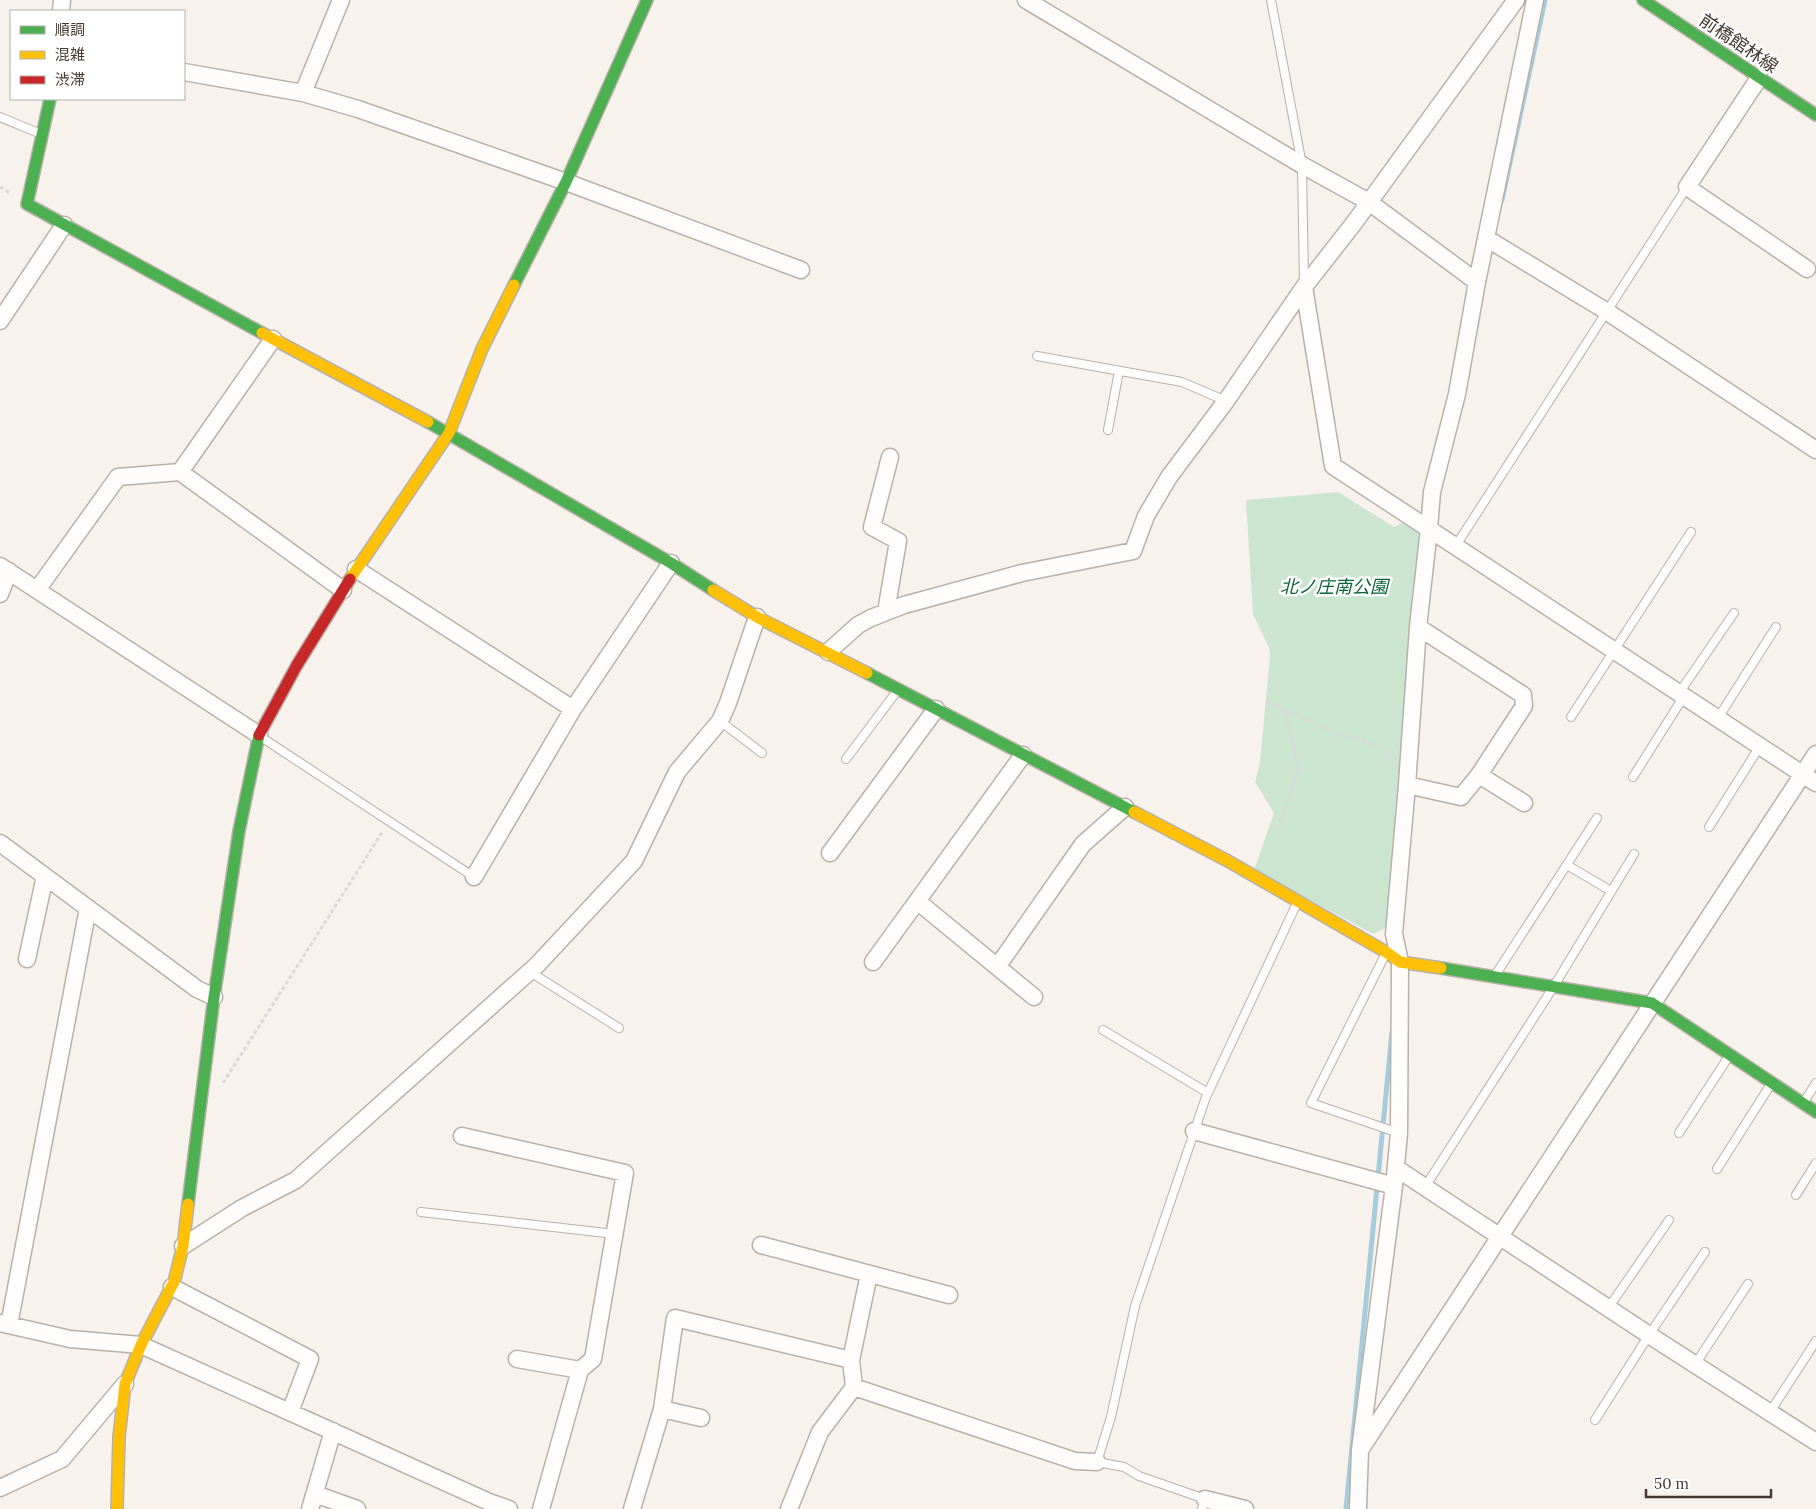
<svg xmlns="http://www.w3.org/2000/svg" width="1816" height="1509" font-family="Lora,'Noto Sans JP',serif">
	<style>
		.green { fill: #cbe5d0 }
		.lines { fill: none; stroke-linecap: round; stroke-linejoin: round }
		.stream { stroke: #a5ccdd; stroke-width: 5 }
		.lane-casing { stroke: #b8b1aa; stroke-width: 10 }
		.street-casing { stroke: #b8b1aa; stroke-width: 19 }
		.fast-casing { stroke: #b8b1aa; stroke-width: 14 }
		.slow-casing { stroke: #b8b1aa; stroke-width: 14 }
		.jam-casing { stroke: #b8b1aa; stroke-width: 14 }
		.path { stroke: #dbd9d8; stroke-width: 3; stroke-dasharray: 4 2.5; stroke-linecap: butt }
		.lane { stroke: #fefdfc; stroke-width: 8 }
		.street { stroke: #fefdfc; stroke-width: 16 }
		.fast { stroke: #4caf50; stroke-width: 11 }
		.slow { stroke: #ffc107; stroke-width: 11 }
		.jam { stroke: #c62828; stroke-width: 11 }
		.labels { text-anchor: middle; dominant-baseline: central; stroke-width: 5; stroke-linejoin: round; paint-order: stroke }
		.street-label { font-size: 18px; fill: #443930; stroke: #fff }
		.park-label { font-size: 18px; font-style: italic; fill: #0c643c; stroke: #fff }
	</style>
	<rect width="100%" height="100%" fill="#f8f2ed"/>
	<path class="green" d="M1338,492L1394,527L1408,520L1421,532L1387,927L1373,934L1254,870L1274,813L1255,782L1260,762L1270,656L1269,648L1253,614L1246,500Z"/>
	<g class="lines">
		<path class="stream" d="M1502,200L1545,0
			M1346,1509L1392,1032"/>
		<defs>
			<path id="lane" d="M1271,0L1302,165L1304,283
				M0,117L41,134
				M1037,356L1182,382L1226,401
				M1108,430L1119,371
				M1455,547L1687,187
				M1679,693L1734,613
				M1571,717L1691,532
				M1718,718L1776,627
				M720,721L762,753
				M261,737L474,877
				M846,759L897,691
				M1633,777L1684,696
				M1709,827L1760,746
				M1567,865L1611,891
				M1385,955L1311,1103L1399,1133
				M530,972L619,1028
				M1496,974L1597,818
				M1103,1030L1208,1093
				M1804,1102L1816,1083
				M1679,1133L1729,1056
				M1717,1169L1771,1084
				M1425,1187L1554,986L1634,854
				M1796,1195L1816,1163
				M421,1212L615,1234
				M1609,1307L1669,1220
				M1696,1363L1748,1284
				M1770,1412L1816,1341
				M1595,1420L1649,1335L1705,1252
				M1202,1509L1205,1499L1139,1476L1124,1467L1097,1462L1111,1417L1135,1306L1206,1097L1297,903"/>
			<path id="street" d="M1026,0L1302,165L1369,202L1477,282
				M61,11L62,0
				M184,72L303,93L358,109L566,182L801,270
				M1759,78L1687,187L1807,269
				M303,93L341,0
				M1486,238L1606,311L1816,450
				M1304,287L1333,466L1816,783
				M0,321L64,225
				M180,472L273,339
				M0,566L259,735
				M356,569L573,709
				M37,590L118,477L180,472L343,590
				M0,594L9,571
				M886,612L898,541L872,527L890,457
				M828,652L858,625L871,618L904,605L1022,573L1133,551L1146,516L1169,477L1226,401L1304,287L1354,223L1516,0
				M1479,775L1524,803
				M1407,785L1461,797L1479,775L1524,706L1523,695L1418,627
				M0,843L197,989L214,997
				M830,853L936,709
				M474,877L573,709L671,563
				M917,901L1034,997
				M27,959L45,876
				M873,962L1023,755
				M997,967L1083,844L1125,807
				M1194,1131L1394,1186
				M462,1136L625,1173L593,1359L580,1370L541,1509
				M1396,1168L1649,1335L1816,1442
				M761,1245L949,1295
				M183,1246L242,1208L296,1180L537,965L634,861L677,772L720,721L728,703L757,617
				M172,1287L310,1359L290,1412
				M0,1323L70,1339L141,1345L489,1502L509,1509
				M9,1325L88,908
				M517,1359L580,1370
				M854,1387L851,1360L869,1274
				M701,1418L662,1409L675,1318L851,1360
				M1362,1447L1816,754
				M0,1488L62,1459L125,1384
				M315,1494L357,1509
				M1205,1499L1245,1509
				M310,1509L333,1431
				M632,1509L662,1409
				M789,1509L820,1432L854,1387L1075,1461L1097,1462
				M1358,1509L1360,1450L1394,1186L1399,1133L1400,962L1394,934L1407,785L1418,627L1429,529L1432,492L1457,394L1477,282L1535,0"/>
			<path id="fast" d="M1643,0L1816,115
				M50,99L27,204L262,333
				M514,285L566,182L647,0
				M428,422L671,563L713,590
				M867,673L1134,812
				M1441,968L1652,1003L1816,1112
				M188,1204L214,997L239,831L259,735"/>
			<path id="slow" d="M262,333L428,422
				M350,579L449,433L482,349L514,285
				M713,590L757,617L867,673
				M1134,812L1228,861L1386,952L1400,962L1441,968
				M117,1509L119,1437L125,1384L141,1345L174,1282L183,1246L188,1204"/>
			<path id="jam" d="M259,735L297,665L350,579"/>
		</defs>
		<use href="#lane" class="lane-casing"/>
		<use href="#street" class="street-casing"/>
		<use href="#fast" class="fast-casing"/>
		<use href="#slow" class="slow-casing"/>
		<use href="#jam" class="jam-casing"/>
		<path class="path" d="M0,187L10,193
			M1266,701L1311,721L1336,734L1355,738L1385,749L1392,763
			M1279,828L1298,771L1294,746L1284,710
			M223,1083L383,831"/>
		<use href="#lane" class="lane"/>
		<use href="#street" class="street"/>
		<use href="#fast" class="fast"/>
		<use href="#slow" class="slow"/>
		<use href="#jam" class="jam"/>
	</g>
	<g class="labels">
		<g class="street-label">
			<text transform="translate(1739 43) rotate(34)">前橋館林線</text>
		</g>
		<g class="park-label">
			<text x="1334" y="586">北ノ庄南公園</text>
		</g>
	</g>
	<rect x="10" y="10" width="175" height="90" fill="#ffffff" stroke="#b4b0ac"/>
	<rect x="20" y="26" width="25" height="8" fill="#4caf50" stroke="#b4b0ac"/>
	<text x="55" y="35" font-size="15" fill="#443930">順調</text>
	<rect x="20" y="51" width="25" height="8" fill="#ffc107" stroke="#b4b0ac"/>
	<text x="55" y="60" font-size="15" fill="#443930">混雑</text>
	<rect x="20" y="76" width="25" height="8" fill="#c62828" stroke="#b4b0ac"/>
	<text x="55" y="85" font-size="15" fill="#443930">渋滞</text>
	<path d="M1646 1489v8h125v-8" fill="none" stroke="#443930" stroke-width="2.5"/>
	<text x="1654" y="1489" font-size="15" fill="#443930" stroke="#ffffff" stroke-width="4" paint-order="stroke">50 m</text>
</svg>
